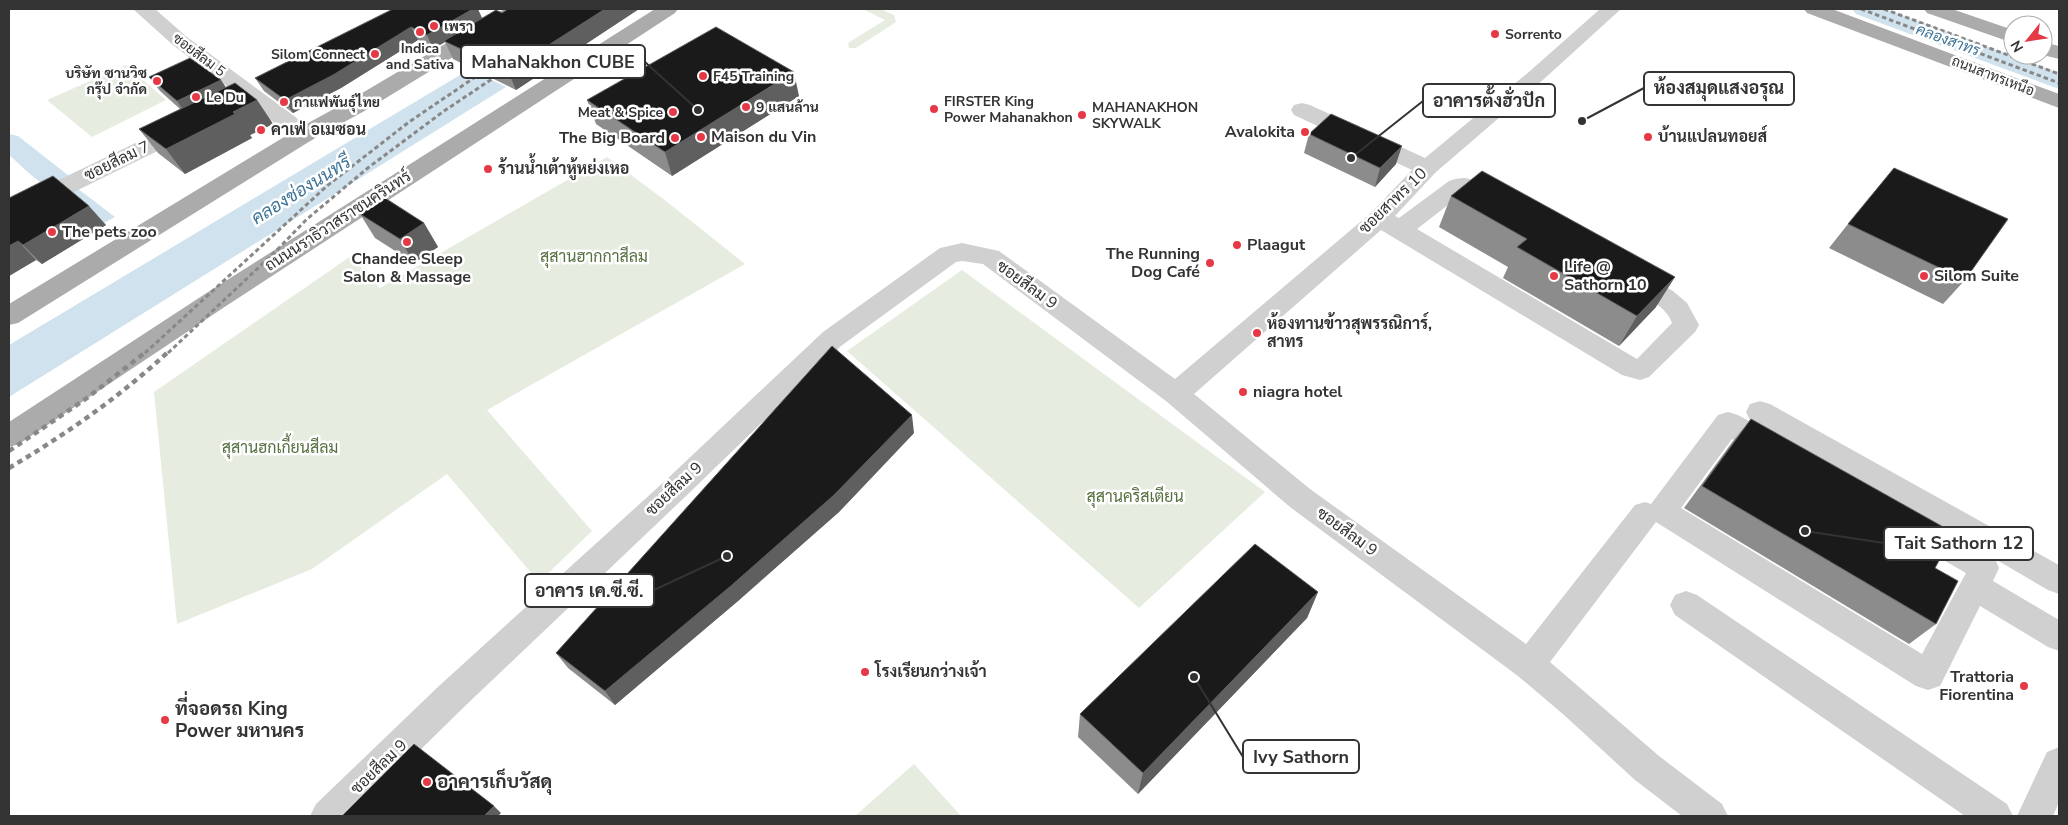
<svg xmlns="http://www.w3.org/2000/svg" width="2068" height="825" font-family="'Nunito Sans',Sarabun,sans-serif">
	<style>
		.green { fill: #e6ecdf }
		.water { fill: #cfe2ee }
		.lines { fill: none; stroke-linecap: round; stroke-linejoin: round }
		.canal { fill: #cfe2ee; fill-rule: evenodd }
		.minor { fill: #d0d0d0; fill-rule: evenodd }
		.major { fill: #ababab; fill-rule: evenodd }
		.rail-far1 { stroke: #888; stroke-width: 3; stroke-dasharray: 4.5 3; stroke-linecap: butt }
		.rail { stroke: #888; stroke-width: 4.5; stroke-dasharray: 5.5 4.5; stroke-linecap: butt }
		.wall { fill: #8c8c8c }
		.shaded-wall { fill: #5f5f5f }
		.building { fill: #1a1a1a; stroke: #5f5f5f }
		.poi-dot { fill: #e63946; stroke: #fff; stroke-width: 2 }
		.labels { text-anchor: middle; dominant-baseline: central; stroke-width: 5; stroke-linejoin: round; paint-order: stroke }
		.far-poi-label { font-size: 14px; font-weight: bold; fill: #333; stroke: #fff; text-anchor: start }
		.far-street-label { font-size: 14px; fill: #333; stroke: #fff }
		.far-water-label { font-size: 15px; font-style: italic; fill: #3f7597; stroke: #fff }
		.poi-label { font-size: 16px; font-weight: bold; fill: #333; stroke: #fff; text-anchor: start }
		.street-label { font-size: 16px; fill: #333; stroke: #fff }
		.park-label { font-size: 16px; fill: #56703f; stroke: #fff }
		.water-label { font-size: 18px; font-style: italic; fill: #3f7597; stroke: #fff }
		.near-poi-label { font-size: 19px; font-weight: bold; fill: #333; stroke: #fff; text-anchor: start }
		.leader { fill: none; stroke: #333; stroke-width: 2 }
		.callout-dot { fill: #333; stroke: #fff; stroke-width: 2 }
		.callout { fill: #fff; stroke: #333; stroke-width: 2 }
		.callout-label { font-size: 18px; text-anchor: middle; font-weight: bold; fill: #333 }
	</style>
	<rect width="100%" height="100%" fill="#fff"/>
	<path class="green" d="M863,9H881L894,15L896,22L856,48H849L848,43L885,20Z
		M126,65L166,100L92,137L47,100Z
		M607,157L666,201L745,264L487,410L592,531L539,582L447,474L312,569L177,624L154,392L351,256L380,288Z
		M962,270L1265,492L1139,608L847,351Z
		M914,764L961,816H855Z"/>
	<path class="water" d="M470,69L506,87L9,397V345Z
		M77,188L115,217L104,223L67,194Z"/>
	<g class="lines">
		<path class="canal" d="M1852,9H1885L2059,73V89L1856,14Z
			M9,134L18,136L69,176L73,182L69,188C46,195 26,169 9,155Z"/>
		<path class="minor" d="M133,9H155L187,37L313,130L316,135L313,140L305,142L297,140L251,105L17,220L9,222V204L237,94L173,45Z
			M1600,9H1621L1544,79L1435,173L1395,216L1399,218L1449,181C1454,179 1459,178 1465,178C1478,180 1500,192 1507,203L1503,209C1488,213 1475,202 1462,194L1417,229L1637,359L1672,323C1666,304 1638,294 1622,285L1619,279L1622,273L1631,270L1640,273L1673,291L1687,303L1699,325L1695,332L1649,377L1640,380L1622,375L1381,230L1194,394L1310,489L1526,644L1635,505L1645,502L1651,504L1718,415L1728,412L1738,415L1953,535L1750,420L1746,412L1750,404L1760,401L1770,404L2059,565V594L2048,590L1995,559L1999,568L1993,581L2059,620V651L2048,647L1980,606L1940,686L1928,690L1916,686L1656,522L1550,662L1659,756L1722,804L1728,816H1682L1635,780L1564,715L1518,676L1290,507L1166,401L983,264L962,261L956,262L841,346L686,496L464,707L353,816H310L316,804L440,685L666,480L823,332L940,248L962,243L999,251L1175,379L1372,212L1412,170L1294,115L1291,110L1294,105L1302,103L1310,105L1425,158L1530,71ZM1732,439L1966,573L1922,654L1681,508Z
			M1686,591L1697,595L2007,804L2013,816H1965L1675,615L1670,605L1675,595Z
			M2059,747V802L2053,816H2017L2047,752Z"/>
		<path class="major" d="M504,9H528L525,13L368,109L315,138L18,323L9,325V304L299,128L352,99Z
			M655,9H678L675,13L223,308L19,444L9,447V422L205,294Z
			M1804,9H1832L2059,94V108L1807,13Z
			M1924,9H1952L2013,30V43L1927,13Z
			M2043,42L2059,46V59L2043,55Z"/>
		<path class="rail-far1" d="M1861,9L2059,83
			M1884,9L2059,74
			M145,353L328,185L409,122L493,65
			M168,353L275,252L307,219L369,167L444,111L504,71"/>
		<path class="rail" d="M9,451L87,398L147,351
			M9,468C65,435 121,396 169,351"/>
	</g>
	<path class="wall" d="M393,9L482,18L502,13L508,9H639L516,90L453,59L445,42L433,49L418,40L341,88L293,113L264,91L255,78Z
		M149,77L226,87L257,100L273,124L250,135L252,138L185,174L158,153L139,129L180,109L160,91Z
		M799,96L672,176L596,124L587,100Z
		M1309,134L1396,164L1375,187L1304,153Z
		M1451,196L1656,307L1619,346L1503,278L1508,267L1439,227Z
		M9,198L106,225L42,264L36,260L9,276Z
		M360,214L424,223L438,247L414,263L375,238Z
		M1848,224L1965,280L1943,304L1829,248Z
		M1751,419L1935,568L1936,624L1909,644L1684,508L1733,441Z
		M914,433L839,512L738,601L615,705L568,668L556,653Z
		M1318,592L1307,618L1138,794L1078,737L1080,714Z"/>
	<path class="shaded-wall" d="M473,9H478L483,20L444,41L445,42L433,49L427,35Z
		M605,9H639L516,90L508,71Z
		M411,27L418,40L341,88L293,113L285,100Z
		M794,72L799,96L672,176L665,152Z
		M221,80L231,95L187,116L177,101Z
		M257,100L273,124L250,135L252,138L185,174L166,149L233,112Z
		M1402,146L1396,164L1375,187L1380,168Z
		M89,206L106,225L42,264L23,245Z
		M424,223L438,247L414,263L400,239Z
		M18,241L36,260L9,276V246Z
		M1675,277L1656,307L1619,346L1637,316Z
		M912,415L914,433L839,512L738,601L615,705L605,691Z
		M1318,592L1307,618L1138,794L1143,773Z
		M494,806L501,813L498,816H484Z"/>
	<path class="building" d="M393,9H473L427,35L411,27L333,75L285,100L255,78Z
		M508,9H605L508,71L444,41L496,10L502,13Z
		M716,27L794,72L665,152L587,100Z
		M190,58L221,80L177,101L149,77Z
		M235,83L257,100L233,112L235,114L166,149L139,129Z
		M1331,114L1402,146L1380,168L1309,134Z
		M1894,168L2008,219L1965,280L1848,224Z
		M1482,171L1675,277L1637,316L1517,247L1527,239L1451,196Z
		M53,176L89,206L23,245L18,241L9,246V198Z
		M385,198L424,223L400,239L360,214Z
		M832,346L912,415L834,495L732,585L605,691L556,653Z
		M1751,419L1954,533L1935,568L1958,581L1936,624L1702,486Z
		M1255,544L1318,592L1143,773L1080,714Z
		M414,744L494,806L484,816H342Z"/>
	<g class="poi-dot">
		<circle cx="434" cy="26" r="5"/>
		<circle cx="420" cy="32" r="5"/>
		<circle cx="1495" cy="34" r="5"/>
		<circle cx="375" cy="54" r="5"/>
		<circle cx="703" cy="76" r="5"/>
		<circle cx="157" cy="81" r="5"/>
		<circle cx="196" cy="97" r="5"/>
		<circle cx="284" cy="102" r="5"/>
		<circle cx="746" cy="107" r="5"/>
		<circle cx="934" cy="109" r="5"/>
		<circle cx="673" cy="112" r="5"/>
		<circle cx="1082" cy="115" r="5"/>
		<circle cx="261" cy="130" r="5"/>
		<circle cx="1305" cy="132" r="5"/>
		<circle cx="701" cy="137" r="5"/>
		<circle cx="1648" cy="137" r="5"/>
		<circle cx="675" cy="138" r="5"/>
		<circle cx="488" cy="169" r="5"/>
		<circle cx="52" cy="232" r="5"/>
		<circle cx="407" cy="242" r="5"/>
		<circle cx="1237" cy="245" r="5"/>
		<circle cx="1210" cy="263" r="5"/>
		<circle cx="1554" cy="276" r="5"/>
		<circle cx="1924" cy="276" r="5"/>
		<circle cx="1257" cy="333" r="5"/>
		<circle cx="1243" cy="392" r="5"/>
		<circle cx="865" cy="672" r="5"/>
		<circle cx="2024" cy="686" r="5"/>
		<circle cx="165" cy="720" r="5"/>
		<circle cx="427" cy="782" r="5"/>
	</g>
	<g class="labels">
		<g class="far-poi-label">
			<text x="444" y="26">เพรา</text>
			<text x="1505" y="34">Sorrento</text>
			<text x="420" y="48" text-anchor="middle">Indica<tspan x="420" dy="16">and Sativa</tspan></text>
			<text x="365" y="54" text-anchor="end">Silom Connect</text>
			<text x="147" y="73" text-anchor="end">บริษัท ซานวิซ<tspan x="147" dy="16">กรุ๊ป จำกัด</tspan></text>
			<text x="713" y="76">F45 Training</text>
			<text x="206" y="97">Le Du</text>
			<text x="944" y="101">FIRSTER King<tspan x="944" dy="16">Power Mahanakhon</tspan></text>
			<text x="294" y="102">กาแฟพันธ์ุไทย</text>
			<text x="756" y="107">9 แสนล้าน</text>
			<text x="1092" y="107">MAHANAKHON<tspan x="1092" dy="16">SKYWALK</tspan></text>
			<text x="663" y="112" text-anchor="end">Meat &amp; Spice</text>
		</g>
		<g class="far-street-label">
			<text transform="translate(199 55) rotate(37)">ซอยสีลม 5</text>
			<text transform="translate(1993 76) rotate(21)">ถนนสาทรเหนือ</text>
		</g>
		<g class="far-water-label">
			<text transform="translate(1948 40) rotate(20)">คลองสาทร</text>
		</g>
		<g class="poi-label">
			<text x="271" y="130">คาเฟ่ อเมซอน</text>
			<text x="1295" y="132" text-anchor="end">Avalokita</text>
			<text x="711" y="137">Maison du Vin</text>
			<text x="1658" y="137">บ้านแปลนทอยส์</text>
			<text x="665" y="138" text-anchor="end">The Big Board</text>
			<text x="498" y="169">ร้านน้ำเต้าหู้หย่งเหอ</text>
			<text x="62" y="232">The pets zoo</text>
			<text x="1247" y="245">Plaagut</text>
			<text x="1200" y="254" text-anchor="end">The Running<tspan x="1200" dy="18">Dog Café</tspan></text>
			<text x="407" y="259" text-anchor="middle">Chandee Sleep<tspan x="407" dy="18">Salon &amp; Massage</tspan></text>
			<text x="1564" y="267">Life @<tspan x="1564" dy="18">Sathorn 10</tspan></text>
			<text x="1934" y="276">Silom Suite</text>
			<text x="1267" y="324">ห้องทานข้าวสุพรรณิการ์,<tspan x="1267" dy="18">สาทร</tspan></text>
			<text x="1253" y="392">niagra hotel</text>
			<text x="875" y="672">โรงเรียนกว่างเจ้า</text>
			<text x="2014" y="677" text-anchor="end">Trattoria<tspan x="2014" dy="18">Fiorentina</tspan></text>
		</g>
		<g class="street-label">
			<text transform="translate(117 161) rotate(-26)">ซอยสีลม 7</text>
			<text transform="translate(1393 201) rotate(-44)">ซอยสาทร 10</text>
			<text transform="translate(338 221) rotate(-33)">ถนนนราธิวาสราชนครินทร์</text>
			<text transform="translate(1027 285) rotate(36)">ซอยสีลม 9</text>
			<text transform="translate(674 489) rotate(-43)">ซอยสีลม 9</text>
			<text transform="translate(1347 532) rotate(36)">ซอยสีลม 9</text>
			<text transform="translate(379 767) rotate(-44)">ซอยสีลม 9</text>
		</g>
		<g class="park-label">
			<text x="594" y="257">สุสานฮากกาสีลม</text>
			<text x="280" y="448">สุสานฮกเกี้ยนสีลม</text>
			<text x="1135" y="497">สุสานคริสเตียน</text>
		</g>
		<g class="water-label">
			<text transform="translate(301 190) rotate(-32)">คลองช่องนนทรี</text>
		</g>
		<g class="near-poi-label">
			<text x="175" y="709">ที่จอดรถ King<tspan x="175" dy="22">Power มหานคร</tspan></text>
			<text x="437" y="782">อาคารเก็บวัสดุ</text>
		</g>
	</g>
	<path class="leader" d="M698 110L645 62M1582 121L1644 88M1351 158L1423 101M1805 531L1884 543M727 556L654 590M1194 677L1243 757"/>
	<g class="callout-dot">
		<circle cx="698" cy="110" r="5"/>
		<circle cx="1582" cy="121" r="5"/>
		<circle cx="1351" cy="158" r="5"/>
		<circle cx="1805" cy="531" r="5"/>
		<circle cx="727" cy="556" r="5"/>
		<circle cx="1194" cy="677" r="5"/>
	</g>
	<g class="callout">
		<rect x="461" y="45" width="184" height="33" rx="5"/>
		<rect x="1644" y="72" width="150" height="33" rx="5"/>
		<rect x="1423" y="84" width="132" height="33" rx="5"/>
		<rect x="1884" y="527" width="149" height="33" rx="5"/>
		<rect x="525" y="574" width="129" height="33" rx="5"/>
		<rect x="1243" y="740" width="116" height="33" rx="5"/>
	</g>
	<g class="callout-label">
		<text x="553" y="68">MahaNakhon CUBE</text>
		<text x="1719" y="94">ห้องสมุดแสงอรุณ</text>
		<text x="1489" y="107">อาคารตั้งฮั่วปัก</text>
		<text x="1959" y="549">Tait Sathorn 12</text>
		<text x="589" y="597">อาคาร เค.ซี.ซี.</text>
		<text x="1301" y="763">Ivy Sathorn</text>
	</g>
	<rect width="2068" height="825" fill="none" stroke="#333333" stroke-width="20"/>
	<g transform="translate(2028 40) rotate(240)"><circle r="24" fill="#ffffff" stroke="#adadad"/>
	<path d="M0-4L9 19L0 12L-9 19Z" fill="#e63946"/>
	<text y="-8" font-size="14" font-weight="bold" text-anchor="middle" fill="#333333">N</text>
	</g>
</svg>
